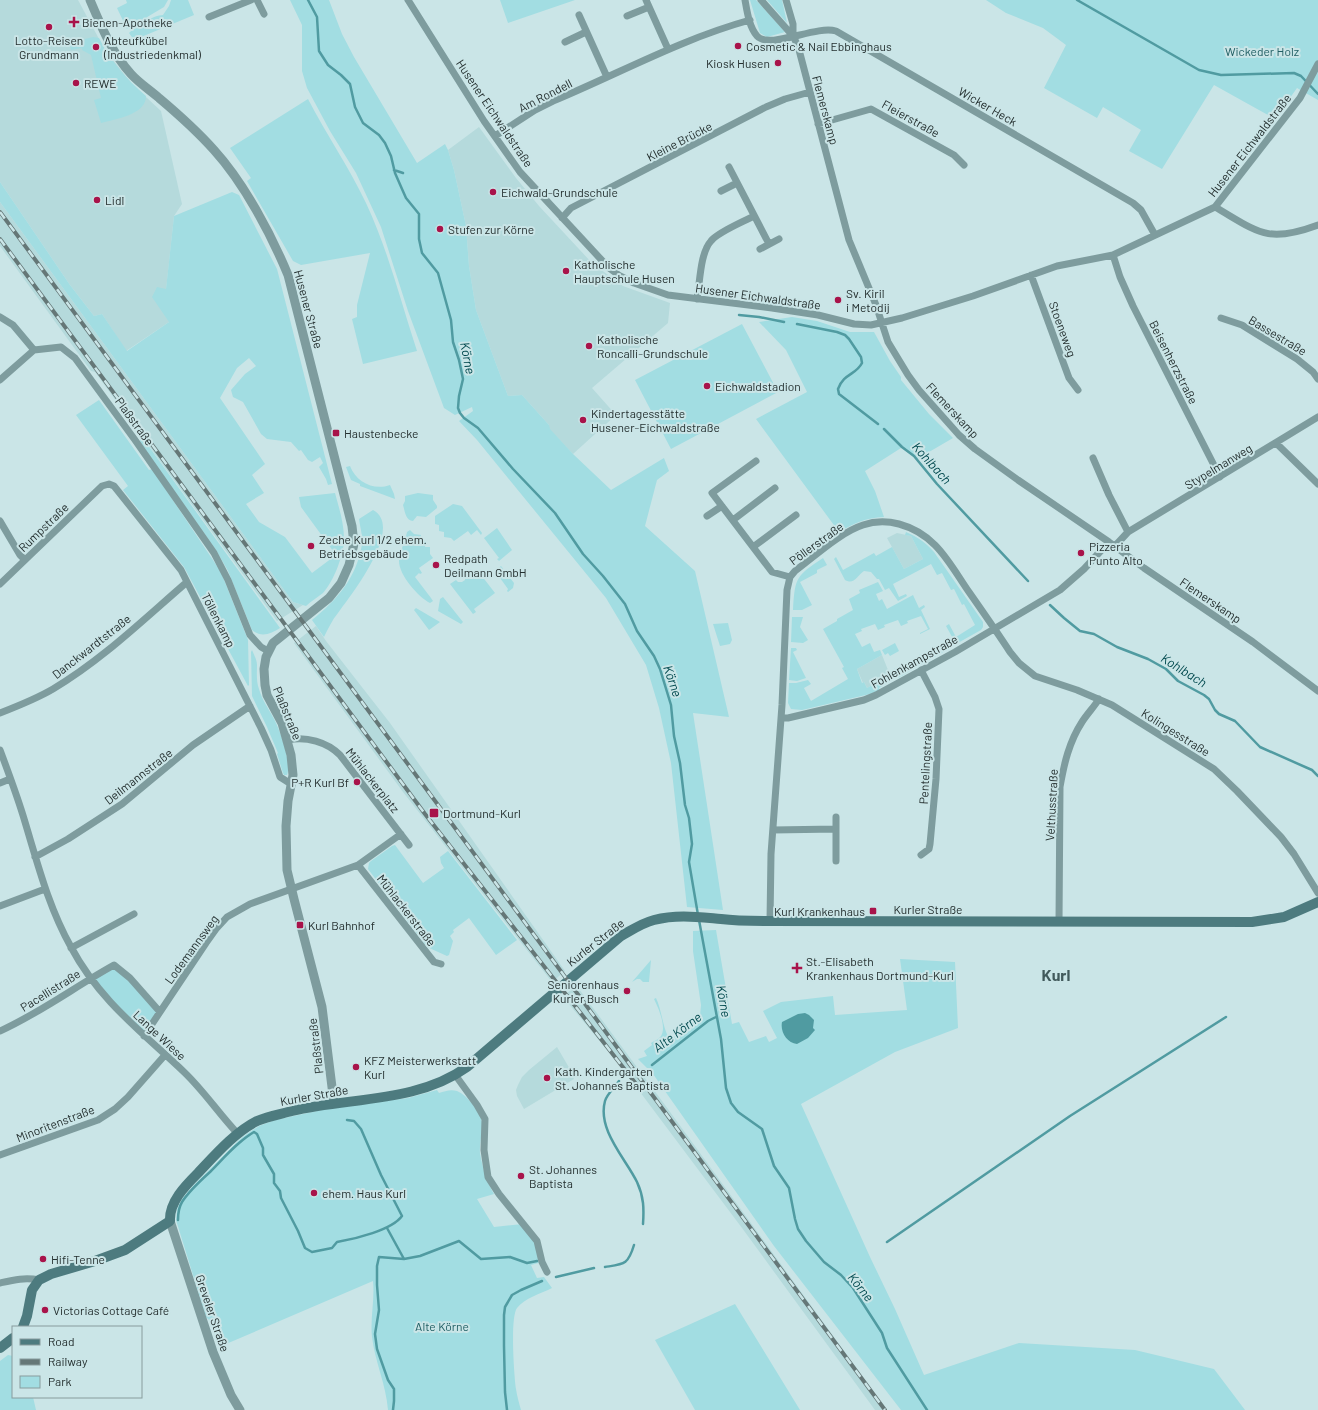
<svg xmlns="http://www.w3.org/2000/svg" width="1318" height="1410" font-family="Barlow,sans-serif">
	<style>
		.built { fill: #b5dadc }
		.green { fill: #a2dde2 }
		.water { fill: #509ba1 }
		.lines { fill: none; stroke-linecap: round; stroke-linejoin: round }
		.stream { stroke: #509ba1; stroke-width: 2.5 }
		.minor { stroke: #7e9c9e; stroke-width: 7 }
		.tertiary { stroke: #7e9c9e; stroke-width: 9 }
		.secondary { stroke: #4d7b7f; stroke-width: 10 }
		.rail-casing { stroke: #657777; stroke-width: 4 }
		.rail { stroke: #cae5e7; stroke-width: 2.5; stroke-dasharray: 8; stroke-linecap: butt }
		.poi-dot { fill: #a8134a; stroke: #cae5e7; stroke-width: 1.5 }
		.labels { text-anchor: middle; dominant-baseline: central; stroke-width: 4; stroke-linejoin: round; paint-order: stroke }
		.poi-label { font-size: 12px; fill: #242f2f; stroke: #cae5e7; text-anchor: start }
		.park-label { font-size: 12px; fill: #215f64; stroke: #cae5e7 }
		.street-label { font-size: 12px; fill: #242f2f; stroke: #cae5e7 }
		.water-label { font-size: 13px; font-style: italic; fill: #01494e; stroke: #cae5e7 }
		.district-label { font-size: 16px; font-weight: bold; fill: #425a5c; stroke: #cae5e7 }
	</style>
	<rect width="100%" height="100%" fill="#cae5e7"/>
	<path class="built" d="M0,0H78L105,50L132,84L161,111L182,204L174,216L166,290L169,322L126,351L102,314L94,316L70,285L0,182Z
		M479,127L516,178L539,206L592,263L623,286L670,303L668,323L592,388L616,415L573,454L549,429V425L522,395L508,396L476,310L469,266L466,226L454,170L448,150Z
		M0,202L293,602L303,605L277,621L95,372L91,371L0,246Z
		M897,533L911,536L923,559L904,569L887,538Z
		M316,626L326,641L390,723L565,971L552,982L403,792L294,643Z
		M882,655L890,675L867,688L864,682L863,683L857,669Z
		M576,985L665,1105L887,1410H875L742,1228L619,1064L563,997Z
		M557,1047L574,1076L573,1077L574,1079L524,1109L517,1096L516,1090L518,1085L522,1077L529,1070Z"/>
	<path class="green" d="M126,0H168L164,7L127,29L117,8L127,3Z
		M171,0H188L194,15L134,40L129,33C136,26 154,15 163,15L169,6Z
		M290,0H329L342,34L354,57L417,163L445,144L448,150L454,170L466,226L469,266L476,310L508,396L522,395L549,425L550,429L573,454L611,490L664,458L669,471L657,480L645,526L695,571L729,717L693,713L723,910L687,907L671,763L659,708L646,665L606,598L477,440L459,421L473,411L472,407L455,415L444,408L408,311L381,227L356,173L330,131L307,88L302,71V25Z
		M500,0H575L508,23Z
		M750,0H756L785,32L767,37L760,33Z
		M767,0H782L787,23Z
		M986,0H1318V100L1297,88L1275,119L1214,85L1162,169L1129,151L1141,130L1103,107L1097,118L1044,88L1066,45L1043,28L1006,13Z
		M93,37L99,38C110,60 127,80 146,96C146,115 115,119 101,123L94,100L101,98L91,55L82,50V48L71,50L70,45L84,43L85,39Z
		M308,99C326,134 349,167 366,203C388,250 401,302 417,351L363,364L352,319L357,317V305L370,253L301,265L293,261L247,181L251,178L230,148Z
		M0,182L70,285L94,316L102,314L127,351L169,322L152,297L157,287L166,289L174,216L232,192L239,195L277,269L332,484L328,485L326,479L319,467L323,463L320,457L312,462L308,460L301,450L299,451L291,442L267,439L261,434L243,402L233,397L231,390L245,374L256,366L249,358L237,368L220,398L265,464L252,475L264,493L246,504L259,522L285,537L312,573L336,555L301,507L299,497L335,493C339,508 344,523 344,539C344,554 334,581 323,593C318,597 311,601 306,606L293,602L0,202Z
		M792,317L817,321L850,332H874L890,361L901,377V380L929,414L953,438L917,459L901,448L865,471L875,491L884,517C865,518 855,523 839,532L756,419L807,392L786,350L759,322Z
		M742,324L778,392L671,449L635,380Z
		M99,400L149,470L152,469L221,572L248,640L249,685L248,686L184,567L123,490L128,486L76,415Z
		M142,437L280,628C271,634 261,638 252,630L228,571L216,550L140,442V439Z
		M350,466C356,482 374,491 390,485L394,494L395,499L360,486V484L351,480L346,467Z
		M418,493L433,495V500L437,506V508L426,517L417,516L413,521C405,520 405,511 403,505L405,501V496Z
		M453,504L462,506L482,533L481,535L477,530L471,535L468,531L454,541L451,538L444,537V532L439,531V525L435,524V516Z
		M373,510C405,527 351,595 338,613C332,620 328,629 324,637L312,620C337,600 357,577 362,544C363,536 360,527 359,519Z
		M497,528L512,550L499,561L497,559L499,558L484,538Z
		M410,530L414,534L421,535L420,540L426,541L425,547H430V554L433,558L419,568L422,573L420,574L419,573L415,577L431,598L433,601L430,603C418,597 398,574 399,560C400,551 405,542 407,532Z
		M906,532C918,537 926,543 934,552L983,622V627L981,630L956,644L946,626L949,624L956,637L975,625L964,604L962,605L954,589L951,590L942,573L937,575L931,564L893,584L899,597L906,594L907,596L898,601L889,588L885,590L879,579H877L871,572L864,571C857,576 854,585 845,580L834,559L836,557L843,570L874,553L876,556L892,547L904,569L923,559L911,536L905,535Z
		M823,558L827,565L817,570V573L800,582L812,605L802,610H793C795,577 796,576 823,558Z
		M501,566L514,583L513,588L508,592L507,591L508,589L495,571Z
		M478,571L495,593L474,609L476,612L473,614L450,584L456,580L458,582H462L465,580L466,574L473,575Z
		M878,582L883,591L876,594L879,601L882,599L887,609L913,595L919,608L924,605L925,607L921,610L930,629L920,634V633L928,629L921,616L907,621L908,623L901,626L898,620L884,625L885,627L878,630L875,624L861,629L862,631L855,634L862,647L870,643L874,652L880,650L882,655L857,669L862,683L864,682L867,688L890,675L888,669L893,680L879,688L880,690L870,694L802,710L791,709L788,703L789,683H796L808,680L811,684L804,688L811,701L848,679L842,668L844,667L823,629L837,621V619L853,610L849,599L860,593L859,590Z
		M443,597L463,622L461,624L438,611L440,599Z
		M416,608L440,622L429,630L414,610Z
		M792,617H803L800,627L808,640L803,643L791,642Z
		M728,623L732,640L730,644L720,646L713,624Z
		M946,641L950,648L898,678L894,669L896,668L899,673L922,661L919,655L922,654L925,659L945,648L943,643Z
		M895,643L899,651L890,656L888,653L885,655L882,650Z
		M791,648H796L797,650L793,652L806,678L797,681L789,680Z
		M252,650C254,655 257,660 257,665C257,672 256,681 259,689C262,700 269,709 274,719C280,730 292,763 287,775H284L283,773L277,754L278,753L267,727L252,696L251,652Z
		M395,845L423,883L444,868L441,863L440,857L448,851L517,940L496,955L469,918L453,930L454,932L450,936L453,941L449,955L447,956L427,947L368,869L369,863L371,861L392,846Z
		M716,930L732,1024L739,1022L749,1042L766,1036L769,1042L777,1038L763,1011L781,1002L833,996L835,1015L907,1010L900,959L955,962L958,1028L895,1052L801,1104L870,1257L895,1309L924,1375L1019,1343L1135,1350L1214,1369L1245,1410H901L774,1246L653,1074L638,1059L647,1056L644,1051L652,1045L651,1043C654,1041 659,1039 661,1036C667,1027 658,1007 654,999L656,998C662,1010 663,1031 670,1039L700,1016L701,1005L693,951V931Z
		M651,960L649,982H643L640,979H637L632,982Z
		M114,965L159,1012L144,1036L90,978Z
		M437,1090L439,1093C445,1091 451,1089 457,1091C467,1095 480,1111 482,1122C483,1132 479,1143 480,1153C483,1170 486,1180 494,1194L477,1199L494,1227L523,1224L537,1241L542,1262L531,1265L537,1278L544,1277L552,1288C540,1294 525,1298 517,1308C510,1317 514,1375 516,1389C517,1396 519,1403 521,1410H388C386,1384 375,1362 372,1337C370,1318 375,1299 373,1281L219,1347L210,1321L206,1317L176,1220L177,1209L182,1199L193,1186L239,1140L248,1133L259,1126L275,1120L331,1108L408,1098Z
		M735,1304L800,1410H695L655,1340Z
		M8,1355L13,1356V1397H33L36,1410H0V1361Z"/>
	<path class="water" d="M805,1013L809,1015L814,1020L813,1028L815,1030L808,1038L797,1044C787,1043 780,1032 782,1022L798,1014Z"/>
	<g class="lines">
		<path class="stream" d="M308,0L317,17L319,51L328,65L341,75L350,84L355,107L363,123L379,135L385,143L391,156L395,173L402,189L406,198L419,214V239L422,253L438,273L451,320L453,342L459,360L463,379L459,396L458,408L460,413L464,418L478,428L513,469L555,513L583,554L603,576L625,604L637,631L654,656L660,669L671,705L674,736L680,763L685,805L689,818L692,844L689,862L698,915
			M1077,0L1199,70L1221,75L1294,73L1301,76L1318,94
			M394,170L403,173
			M739,315L759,317L784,322
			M797,324L837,332L845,335L849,339L861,357L862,363C856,375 844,373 838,389L839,394L878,424
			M884,429L902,447L914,456L937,484L1028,581
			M1050,605L1064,618L1080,631L1094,634L1117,647L1148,659L1166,669L1178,681L1204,695L1209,699L1215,710L1219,714L1235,721L1260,747L1312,770L1318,776
			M699,920L721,1039L726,1088L731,1103L738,1112L762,1129L774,1166L789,1188L795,1219L798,1229L806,1241L824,1262L841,1275L853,1288L882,1333L887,1348L927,1410
			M652,1065L708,1021L716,1017
			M619,1081C615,1087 607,1094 605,1101C597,1130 626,1159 637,1182C644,1197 644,1209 643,1224
			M178,1220C178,1214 179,1207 182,1202C189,1191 200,1181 210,1172C224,1158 237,1142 254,1132L257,1134L263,1148V1155L274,1174V1183L280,1191L281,1198L298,1231L305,1248L312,1252L332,1248L337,1242C355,1239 392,1230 402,1216L381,1175L361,1129L354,1121L347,1120
			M387,1228L404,1259
			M887,1242L1070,1116L1226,1017
			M605,1267C624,1264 628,1265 634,1245
			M556,1277L594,1268
			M393,1410L394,1401V1389L388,1380L377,1349L375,1334L379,1310L377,1285V1266L379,1257L404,1259L420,1256L459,1241L481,1259L510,1257L527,1263L537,1261
			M507,1410L505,1392L504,1346V1315L505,1307L512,1295L521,1290L542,1281"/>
		<path class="minor" d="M257,0L264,14
			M408,0L484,121L520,172L609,268L620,276L634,283L668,295L772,308L818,315L854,324L871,325L902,318L973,296L1057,266L1113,255L1215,207L1300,98L1318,64
			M646,0L668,49
			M745,0C747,11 749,27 757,36C770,50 815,25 836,31L1133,203L1141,210L1155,235
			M761,0L793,36L798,46L849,240L876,305L888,342L908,375L919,390L959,435L975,449L1018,480L1109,542L1144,568L1253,642L1318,691
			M786,0L793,24V36
			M579,15L607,77
			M627,16L649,7
			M209,17L251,0
			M565,42L586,32
			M818,124L871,109L954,155L964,165
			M495,136L535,110L553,101C618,74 681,39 750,20
			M729,167L769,244
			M721,191L737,183
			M1215,207C1258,232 1267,244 1318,225
			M562,218L571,208L766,107L785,99L810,92
			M760,249L779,239
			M1113,255L1120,277L1133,306L1220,477
			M1031,275L1069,378L1078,390
			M697,299C700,283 700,253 711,241C718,232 743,222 754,216
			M0,317L13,325L34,350
			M1221,318L1242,325L1297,359L1313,372L1318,379
			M34,350L61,347L75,358L135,440L214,553L228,580L250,635L261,647L268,651
			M0,380L34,350
			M1276,443L1318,484
			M1093,458L1109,495L1128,532
			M756,461L712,493L772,572L790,577
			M707,516L722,506
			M733,520L775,488
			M0,521L20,555L25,560
			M1115,546L1128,532L1318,417
			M753,547L796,515
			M0,584L102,486L109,484L114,486L181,570L261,728L271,750L280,777L291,784
			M0,713C18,706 36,699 53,689C102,660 144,619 187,582
			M781,718H788L864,700L876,695L955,652L1060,590L1084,569L1109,542
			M288,740C306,736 327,742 340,755L409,845
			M0,750C9,774 18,798 25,822C38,865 49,908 71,947C99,1000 142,1032 184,1072C204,1091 219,1114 238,1134
			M0,783L10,779
			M773,830L836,829
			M921,855L929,849L930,844L936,779L939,709L935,697L921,670
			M35,857L68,839L122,804L193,745L250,706
			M836,861V817
			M358,865L401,834
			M0,906L45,889
			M770,921L771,854L782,705L787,590L790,577L795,571C815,556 841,532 863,525C875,521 887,521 899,524C936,534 949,563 969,592C983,612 997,632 1010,652L1019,663L1035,676L1077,690L1112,705L1214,769L1237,791L1281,837L1294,854L1318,893
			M1059,922L1060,787C1064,764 1069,742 1082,722C1087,714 1094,707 1099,699
			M71,948L134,914
			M0,1031C40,1013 76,986 114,965L130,978L160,1012
			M144,1036L206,943L216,929L227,917L250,904L358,865L434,962L441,964
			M456,1076L477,1105L485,1119L484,1150L488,1177L499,1194L537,1241L542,1262L547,1272
			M0,1155L98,1120L115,1109L128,1097L165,1055
			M0,1283C13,1280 25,1277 39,1280"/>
		<path class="tertiary" d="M90,0C101,26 112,53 131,74C139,83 150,90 159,98C178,114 197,131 214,150C244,183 271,234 288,275L352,526L354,544L349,565L341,583L329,598L273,643L266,657L264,669L265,685L267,695L282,723L291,755L293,775L288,801L286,826L287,870L294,899L322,1007L334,1103
			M170,1221L213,1352L231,1395L240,1410"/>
		<path class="secondary" d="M23,1327L27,1316L32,1290L39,1280L51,1274L95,1261L125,1250L170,1221C169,1202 185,1186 198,1173C215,1155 235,1132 257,1121C268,1116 281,1114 292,1111C350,1097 417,1103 467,1067L621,936C632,930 642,923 654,920C677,914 698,917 721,919C737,921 753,921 770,921L1252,922L1284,917L1318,902
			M0,1348L13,1338"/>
		<defs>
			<path id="rail" d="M0,212L885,1410
				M0,239L425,814L640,1089"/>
		</defs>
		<use href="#rail" class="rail-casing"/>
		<use href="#rail" class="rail"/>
	</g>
	<g class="poi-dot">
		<path d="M72 16h4v4h4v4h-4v4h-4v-4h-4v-4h4z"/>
		<circle cx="49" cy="27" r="4"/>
		<circle cx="738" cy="46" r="4"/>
		<circle cx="96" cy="47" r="4"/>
		<circle cx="778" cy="63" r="4"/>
		<circle cx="76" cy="83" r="4"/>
		<circle cx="493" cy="192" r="4"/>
		<circle cx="97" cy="200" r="4"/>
		<circle cx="440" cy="229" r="4"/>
		<circle cx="566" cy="271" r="4"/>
		<circle cx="838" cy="300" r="4"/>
		<circle cx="589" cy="346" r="4"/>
		<circle cx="707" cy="386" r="4"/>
		<circle cx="583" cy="420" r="4"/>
		<rect x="332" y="429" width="8" height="8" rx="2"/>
		<circle cx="311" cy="546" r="4"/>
		<circle cx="1081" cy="553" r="4"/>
		<circle cx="436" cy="565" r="4"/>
		<circle cx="357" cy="782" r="4"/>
		<rect x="429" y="808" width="10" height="10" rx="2"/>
		<rect x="869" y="907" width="8" height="8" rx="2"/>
		<rect x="296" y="921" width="8" height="8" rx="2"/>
		<path d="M795 962h4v4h4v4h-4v4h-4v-4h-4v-4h4z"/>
		<circle cx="627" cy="991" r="4"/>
		<circle cx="356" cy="1067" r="4"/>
		<circle cx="547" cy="1078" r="4"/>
		<circle cx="521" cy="1176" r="4"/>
		<circle cx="314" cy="1193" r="4"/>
		<circle cx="43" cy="1259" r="4"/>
		<circle cx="45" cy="1310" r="4"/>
	</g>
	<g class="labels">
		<g class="poi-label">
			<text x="82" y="22">Bienen-Apotheke</text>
			<text x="49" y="40" text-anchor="middle">Lotto-Reisen<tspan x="49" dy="14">Grundmann</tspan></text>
			<text x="104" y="40">Abteufkübel<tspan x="104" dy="14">(Industriedenkmal)</tspan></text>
			<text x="746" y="46">Cosmetic &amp; Nail Ebbinghaus</text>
			<text x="770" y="63" text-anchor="end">Kiosk Husen</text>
			<text x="84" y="83">REWE</text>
			<text x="501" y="192">Eichwald-Grundschule</text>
			<text x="105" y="200">Lidl</text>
			<text x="448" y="229">Stufen zur Körne</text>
			<text x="574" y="264">Katholische<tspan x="574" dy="14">Hauptschule Husen</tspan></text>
			<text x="846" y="293">Sv. Kiril<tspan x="846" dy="14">i Metodij</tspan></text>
			<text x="597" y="339">Katholische<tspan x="597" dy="14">Roncalli-Grundschule</tspan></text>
			<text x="715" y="386">Eichwaldstadion</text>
			<text x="591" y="413">Kindertagesstätte<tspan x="591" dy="14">Husener-Eichwaldstraße</tspan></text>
			<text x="344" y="433">Haustenbecke</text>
			<text x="319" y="539">Zeche Kurl 1/2 ehem.<tspan x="319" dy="14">Betriebsgebäude</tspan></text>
			<text x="1089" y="546">Pizzeria<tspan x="1089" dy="14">Punto Alto</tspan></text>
			<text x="444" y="558">Redpath<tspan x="444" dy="14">Deilmann GmbH</tspan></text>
			<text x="349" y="782" text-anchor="end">P+R Kurl Bf</text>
			<text x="443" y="813">Dortmund-Kurl</text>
			<text x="865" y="911" text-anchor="end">Kurl Krankenhaus</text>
			<text x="308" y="925">Kurl Bahnhof</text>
			<text x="806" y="961">St.-Elisabeth<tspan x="806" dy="14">Krankenhaus Dortmund-Kurl</tspan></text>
			<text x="619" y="984" text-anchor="end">Seniorenhaus<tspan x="619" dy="14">Kurler Busch</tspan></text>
			<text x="364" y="1060">KFZ Meisterwerkstatt<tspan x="364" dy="14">Kurl</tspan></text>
			<text x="555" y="1071">Kath. Kindergarten<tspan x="555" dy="14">St. Johannes Baptista</tspan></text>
			<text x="529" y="1169">St. Johannes<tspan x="529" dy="14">Baptista</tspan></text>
			<text x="322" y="1193">ehem. Haus Kurl</text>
			<text x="51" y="1259">Hifi-Tenne</text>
			<text x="53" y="1310">Victorias Cottage Café</text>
		</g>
		<g class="park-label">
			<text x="1262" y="51">Wickeder Holz</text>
			<text x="442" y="1326">Alte Körne</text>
		</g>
		<g class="street-label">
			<text transform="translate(545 95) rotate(-27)">Am Rondell</text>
			<text transform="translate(988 106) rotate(30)">Wicker Heck</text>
			<text transform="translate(826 110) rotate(75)">Flemerskamp</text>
			<text transform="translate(495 113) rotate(56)">Husener Eichwaldstraße</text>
			<text transform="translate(911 118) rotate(29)">Fleierstraße</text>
			<text transform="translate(679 141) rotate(-27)">Kleine Brücke</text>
			<text transform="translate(1249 145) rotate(-52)">Husener Eichwaldstraße</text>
			<text transform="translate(758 296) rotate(8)">Husener Eichwaldstraße</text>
			<text transform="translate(309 309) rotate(75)">Husener Straße</text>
			<text transform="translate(1063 329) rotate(70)">Stoeneweg</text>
			<text transform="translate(1278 335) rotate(31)">Bassestraße</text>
			<text transform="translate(1174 362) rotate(63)">Beisenherzstraße</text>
			<text transform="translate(953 410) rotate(47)">Flemerskamp</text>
			<text transform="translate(135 421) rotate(54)">Plaßstraße</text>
			<text transform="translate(1218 466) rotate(-31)">Stypelmanweg</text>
			<text transform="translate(43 527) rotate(-44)">Rumpstraße</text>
			<text transform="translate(816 543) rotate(-36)">Pöllerstraße</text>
			<text transform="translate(1211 600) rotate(34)">Flemerskamp</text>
			<text transform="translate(219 620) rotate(63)">Töllenkamp</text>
			<text transform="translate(91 646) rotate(-38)">Danckwardtstraße</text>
			<text transform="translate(914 661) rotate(-29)">Fohlenkampstraße</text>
			<text transform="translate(288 713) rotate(68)">Plaßstraße</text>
			<text transform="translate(1176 732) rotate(32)">Kolingesstraße</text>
			<text transform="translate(925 763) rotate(-87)">Pentelingstraße</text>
			<text transform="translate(138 776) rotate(-38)">Deilmannstraße</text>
			<text transform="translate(373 780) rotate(52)">Mühlackerplatz</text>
			<text transform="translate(1051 805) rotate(-87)">Velthusstraße</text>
			<text x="928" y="909">Kurler Straße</text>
			<text transform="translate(407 910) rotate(52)">Mühlackerstraße</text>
			<text transform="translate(595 942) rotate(-38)">Kurler Straße</text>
			<text transform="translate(191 949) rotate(-54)">Lodemannsweg</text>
			<text transform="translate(50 990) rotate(-32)">Pacellistraße</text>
			<text transform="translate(160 1035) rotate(43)">Lange Wiese</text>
			<text transform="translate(315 1046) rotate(-97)">Plaßstraße</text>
			<text transform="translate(314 1095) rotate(-10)">Kurler Straße</text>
			<text transform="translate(55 1123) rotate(-21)">Minoritenstraße</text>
			<text transform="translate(213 1313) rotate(71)">Greveler Straße</text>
		</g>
		<g class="water-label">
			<text transform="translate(468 358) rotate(79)">Körne</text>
			<text transform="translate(932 463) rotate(48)">Kohlbach</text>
			<text transform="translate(1184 670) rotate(32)">Kohlbach</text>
			<text transform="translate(673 681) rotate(71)">Körne</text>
			<text transform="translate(724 1001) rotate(80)">Körne</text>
			<text transform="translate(677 1032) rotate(-37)">Alte Körne</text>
			<text transform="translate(861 1287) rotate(51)">Körne</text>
		</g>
		<g class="district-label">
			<text x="1056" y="974">Kurl</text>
		</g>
	</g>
	<rect x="12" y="1326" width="130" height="72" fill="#cae5e7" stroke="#889c9d"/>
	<rect x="20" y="1339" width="20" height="6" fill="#4d7b7f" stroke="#889c9d"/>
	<text x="48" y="1346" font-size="12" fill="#242f2f">Road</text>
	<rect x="20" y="1359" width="20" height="6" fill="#657777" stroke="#889c9d"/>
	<text x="48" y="1366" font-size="12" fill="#242f2f">Railway</text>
	<rect x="20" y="1376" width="20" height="12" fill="#a2dde2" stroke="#889c9d"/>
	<text x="48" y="1386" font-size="12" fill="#242f2f">Park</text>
</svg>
